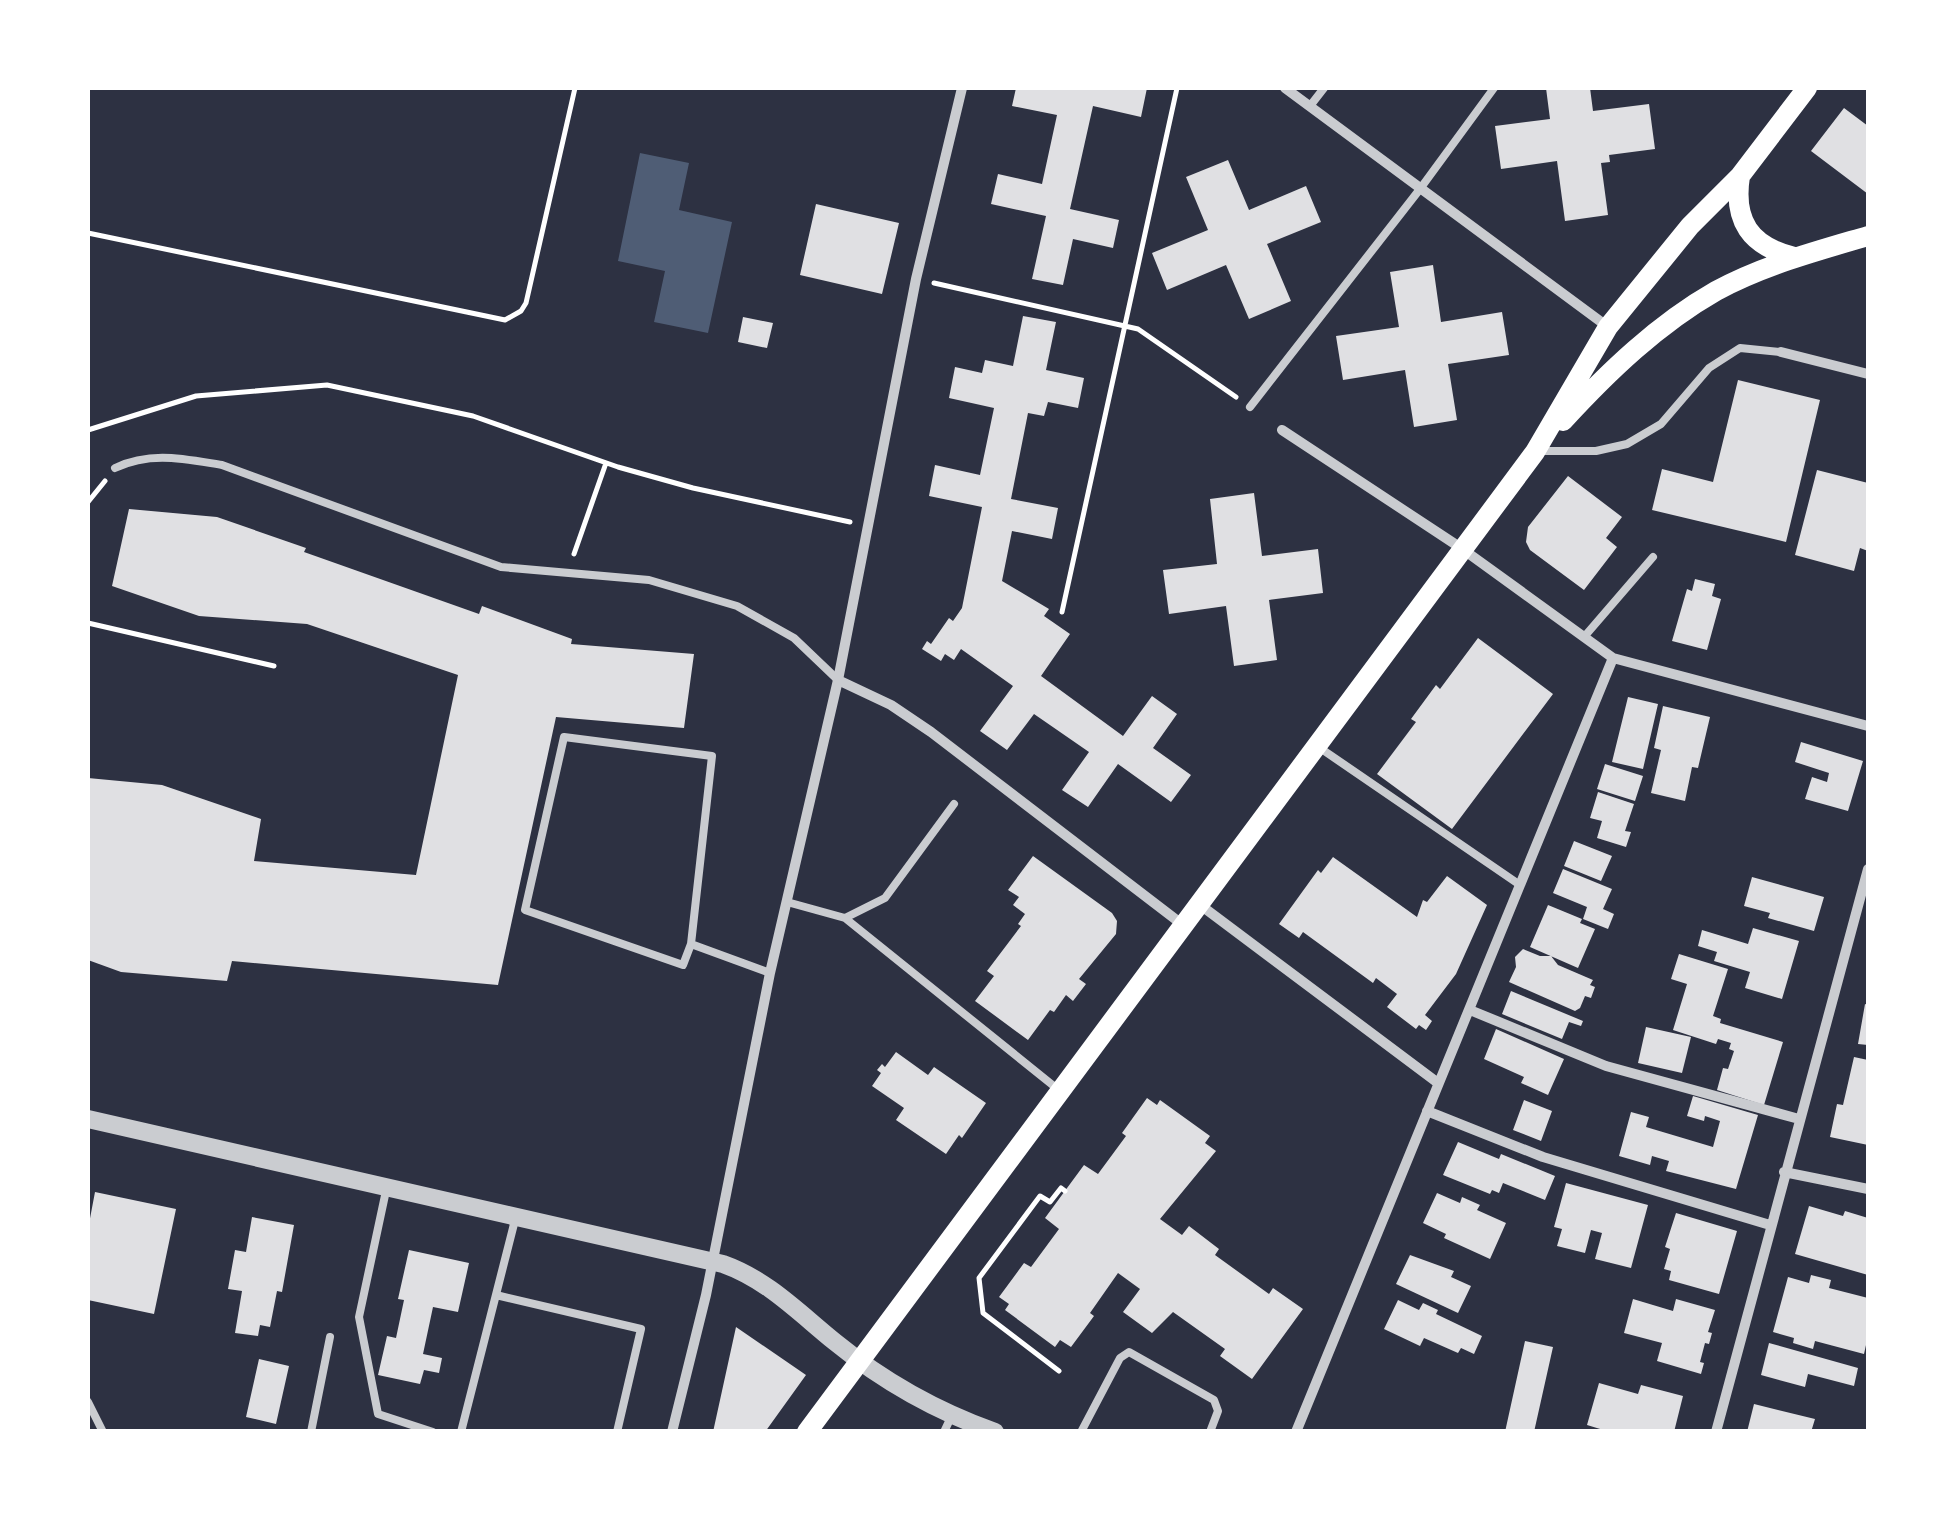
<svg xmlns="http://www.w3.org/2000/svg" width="1956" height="1519" font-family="Overpass,sans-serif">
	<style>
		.water { fill: #4f5d75 }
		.building { fill: #e0e0e3 }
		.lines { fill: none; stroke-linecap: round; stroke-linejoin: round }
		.path { stroke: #fff; stroke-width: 5 }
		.service { stroke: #caccd0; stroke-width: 8 }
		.minor { stroke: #caccd0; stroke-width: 10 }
		.tertiary { stroke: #caccd0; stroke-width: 18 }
		.secondary { stroke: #fff; stroke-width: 20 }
	</style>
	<rect width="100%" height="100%" fill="#2d3142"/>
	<path class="water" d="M640,153L689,163L679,210L732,222L708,333L654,322L665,271L618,261Z"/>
	<path class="building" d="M1016,88H1147L1141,117L1093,106L1070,209L1119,220L1113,248L1073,239L1063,285L1032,279L1046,216L991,204L998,174L1042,184L1057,115L1012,106Z
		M1546,88H1590L1593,111L1649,104L1655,149L1609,155L1610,162L1601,163L1608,215L1565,221L1557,161L1501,169L1495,126L1550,119Z
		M1844,108L1868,126V194L1811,151Z
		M1228,160L1249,210L1306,186L1321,222L1267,244L1291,301L1249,319L1226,265L1167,290L1152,253L1208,230L1186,177Z
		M816,204L899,223L882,294L800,275Z
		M1433,265L1441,322L1502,312L1509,355L1448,364L1457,420L1414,427L1405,370L1343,380L1336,336L1399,327L1390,272Z
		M1023,316L1056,322L1046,370L1084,378L1078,408L1048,402L1044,416L1028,413L1011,499L1058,508L1052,539L1012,531L1002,581L1049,609L1044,616L1070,634L1041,676L1123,736L1152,696L1177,714L1153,748L1191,775L1171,802L1118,764L1088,807L1062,790L1089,752L1034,714L1007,750L980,731L1013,686L961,649L954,660L945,654L941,661L922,649L927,641L931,644L949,618L953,621L962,608L982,507L929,496L935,465L980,475L994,408L949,398L955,367L982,373L985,360L1013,366Z
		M743,317L773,323L767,348L738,342Z
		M1738,380L1820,400L1786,542L1652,510L1662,469L1713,482Z
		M1817,470L1868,483V551L1860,548L1854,571L1795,555Z
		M1568,476L1622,517L1606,538L1617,547L1584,590L1530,550L1526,542L1528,527Z
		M1254,493L1262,556L1318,549L1323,593L1269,600L1277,660L1234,666L1226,606L1169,614L1163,570L1217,564L1210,499Z
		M129,509L217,517L306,548L304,552L479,614L482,606L572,639L571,644L694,654L684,728L556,717L498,985L232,961L227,981L121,972L88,960V778L162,785L261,819L254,861L416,875L458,675L307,624L199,616L112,586Z
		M1695,579L1715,584L1712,596L1721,599L1707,650L1672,641L1687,589L1692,591Z
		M1478,638L1553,694L1452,829L1377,774L1416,722L1411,719L1436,685L1440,689Z
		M1628,697L1658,704L1643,769L1612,762Z
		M1663,706L1710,717L1698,768L1692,767L1685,801L1651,793L1661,750L1654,748Z
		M1801,742L1863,761L1848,811L1805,799L1812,777L1827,782L1829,773L1795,762Z
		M1605,764L1643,776L1635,801L1597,789Z
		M1598,792L1634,804L1625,831L1631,832L1626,847L1597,838L1602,821L1590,818Z
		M1574,841L1612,856L1601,881L1564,866Z
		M1033,856L1112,913L1117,921L1116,934L1079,979L1086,984L1073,1001L1066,995L1054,1012L1050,1010L1028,1040L975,1001L994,976L987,971L1021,926L1018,924L1025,914L1013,905L1019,897L1008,890Z
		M1333,857L1417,917L1423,900L1427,902L1447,876L1487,905L1456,974L1425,1015L1432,1021L1426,1030L1419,1025L1416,1029L1387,1007L1397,994L1376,978L1373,983L1303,932L1299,938L1279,924L1318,870L1321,873Z
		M1563,869L1612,889L1603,909L1614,914L1608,929L1583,919L1587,907L1553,893Z
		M1752,877L1824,897L1814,931L1768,918L1770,913L1744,906Z
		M1548,905L1582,919L1580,923L1595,929L1578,968L1530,947Z
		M1753,928L1799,941L1782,999L1745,988L1750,972L1714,961L1717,952L1698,946L1702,930L1748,944Z
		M1523,949L1540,956H1551L1558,965L1593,980L1590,985L1595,987L1591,998L1585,996L1580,1008L1575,1011L1509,982L1516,967L1515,957Z
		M1679,954L1728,969L1713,1016L1721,1019L1720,1023L1783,1042L1764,1105L1717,1090L1723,1068L1728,1069L1734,1051L1729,1049L1731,1043L1718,1039L1716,1044L1673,1030L1687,984L1671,979Z
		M1511,991L1583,1021L1581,1026L1569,1022L1562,1039L1502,1014Z
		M1865,1004L1868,1005V1045L1858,1044Z
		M1646,1027L1691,1037L1682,1073L1638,1063Z
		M1496,1029L1564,1059L1548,1095L1521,1083L1524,1077L1484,1059Z
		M896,1052L928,1075L934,1067L986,1103L962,1138L959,1135L946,1154L896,1120L904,1108L872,1086L881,1073L877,1070L882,1064L885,1067Z
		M1854,1057L1868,1060V1145L1830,1137L1837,1104L1843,1105Z
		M1693,1096L1758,1115L1736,1189L1666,1171L1669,1161L1652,1156L1650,1165L1619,1156L1631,1112L1649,1117L1646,1127L1713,1147L1720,1121L1705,1116L1704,1121L1687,1116Z
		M1147,1098L1157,1105L1160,1100L1210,1136L1205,1143L1216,1151L1160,1219L1182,1235L1189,1226L1219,1249L1215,1255L1269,1294L1273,1288L1303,1309L1252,1379L1220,1356L1225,1349L1173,1312L1152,1333L1123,1312L1140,1289L1118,1273L1090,1313L1094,1316L1071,1347L1060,1340L1055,1347L1005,1310L1009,1304L999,1297L1024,1263L1031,1267L1059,1229L1045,1218L1084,1165L1098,1174L1126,1136L1122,1133Z
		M1524,1100L1552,1111L1541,1141L1513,1130Z
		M1458,1142L1499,1159L1501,1154L1555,1176L1545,1200L1503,1183L1499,1193L1492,1190L1490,1194L1443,1175Z
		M1566,1183L1648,1205L1631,1268L1595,1259L1602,1233L1591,1230L1585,1253L1557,1246L1562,1229L1554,1227Z
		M95,1192L176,1209L154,1314L88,1300V1229Z
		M1437,1193L1460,1203L1462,1197L1480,1205L1477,1210L1506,1223L1490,1259L1444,1238L1446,1234L1423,1223Z
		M1809,1206L1843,1216L1845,1211L1868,1218V1275L1795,1254Z
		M1676,1213L1737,1231L1719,1294L1669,1280L1671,1271L1664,1269L1670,1249L1665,1247Z
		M252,1217L294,1225L282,1292L277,1291L270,1327L260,1325L258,1336L235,1333L242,1291L228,1289L235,1250L246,1252Z
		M409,1250L469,1263L458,1312L433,1307L423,1354L442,1358L439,1373L424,1370L420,1384L378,1375L387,1336L396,1338L404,1300L398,1299Z
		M1410,1255L1454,1271L1451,1277L1471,1286L1458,1313L1396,1284Z
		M1811,1275L1831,1280L1829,1288L1868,1298V1336L1864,1354L1815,1341L1813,1349L1793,1343L1794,1338L1773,1332L1788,1277L1809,1283Z
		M1633,1299L1673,1311L1676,1299L1715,1310L1708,1332L1712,1333L1709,1344L1705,1343L1700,1362L1704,1363L1701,1374L1657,1361L1662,1343L1624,1333Z
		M1398,1300L1419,1310L1423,1303L1438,1310L1436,1314L1482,1336L1474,1354L1461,1348L1458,1353L1424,1338L1420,1346L1384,1329Z
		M736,1327L806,1375L765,1432H713Z
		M1525,1341L1553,1347L1534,1432H1505Z
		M1769,1343L1858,1368L1854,1386L1808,1374L1805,1387L1761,1375Z
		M259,1359L289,1366L276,1424L246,1417Z
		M1599,1383L1638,1394L1641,1385L1683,1396L1674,1432H1610L1587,1425Z
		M1754,1404L1815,1419L1811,1432H1747Z"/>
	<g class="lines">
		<path class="path" d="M88,233L505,320L521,311L526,303L575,88
			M934,283L1138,329L1236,397
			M88,430L196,396L327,385L473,416L618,467L693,488L850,522
			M88,502L105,481
			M574,554L606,463
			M1062,612L1177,88
			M88,623L274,666
			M1059,1371L983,1313L979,1278L1040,1196L1050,1202L1061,1188L1065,1191"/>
		<path class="service" d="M1310,106L1324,88
			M1250,407L1420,189L1494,88
			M1540,451H1596L1627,444L1661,424L1709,368L1740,348L1781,352
			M115,468C151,451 184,459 222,465L501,567L649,580L737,606L794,638L838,680
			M1584,637L1653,557
			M1320,748L1520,885
			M787,902L845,918L1060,1091
			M845,918L885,898L954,804
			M691,944L683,965L525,910L564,737L712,756L691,944L770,973
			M387,1186L359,1317L378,1414L433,1432
			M496,1295L641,1329L617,1432
			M88,1402L103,1432
			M311,1432L330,1337
			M461,1432L515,1220
			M944,1432L952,1415
			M1081,1432L1120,1358L1129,1352L1214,1400L1218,1411L1210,1432"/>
		<path class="minor" d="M1285,88L1608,327
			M1781,352L1868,374
			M1282,430L1461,548L1613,658L1868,726
			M838,680L891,705L931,732L1183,925
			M1199,904L1438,1083
			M1470,1010L1606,1066L1799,1119
			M1427,1111L1543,1157L1770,1225
			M1784,1172L1868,1189
			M672,1432L706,1295L770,973L838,680L916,279L962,88
			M1296,1432L1613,658
			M1716,1432L1868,869"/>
		<path class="tertiary" d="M88,1119L723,1264C768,1280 799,1313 835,1342C884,1382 936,1411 995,1432"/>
		<path class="secondary" d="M1740,176C1733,221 1750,246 1794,257
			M1563,421C1608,372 1658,324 1716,291C1764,265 1817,251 1868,236
			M807,1432L1535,452L1608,327L1690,226L1740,176L1807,88"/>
	</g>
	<rect width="1956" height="1519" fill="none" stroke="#ffffff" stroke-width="180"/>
</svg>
